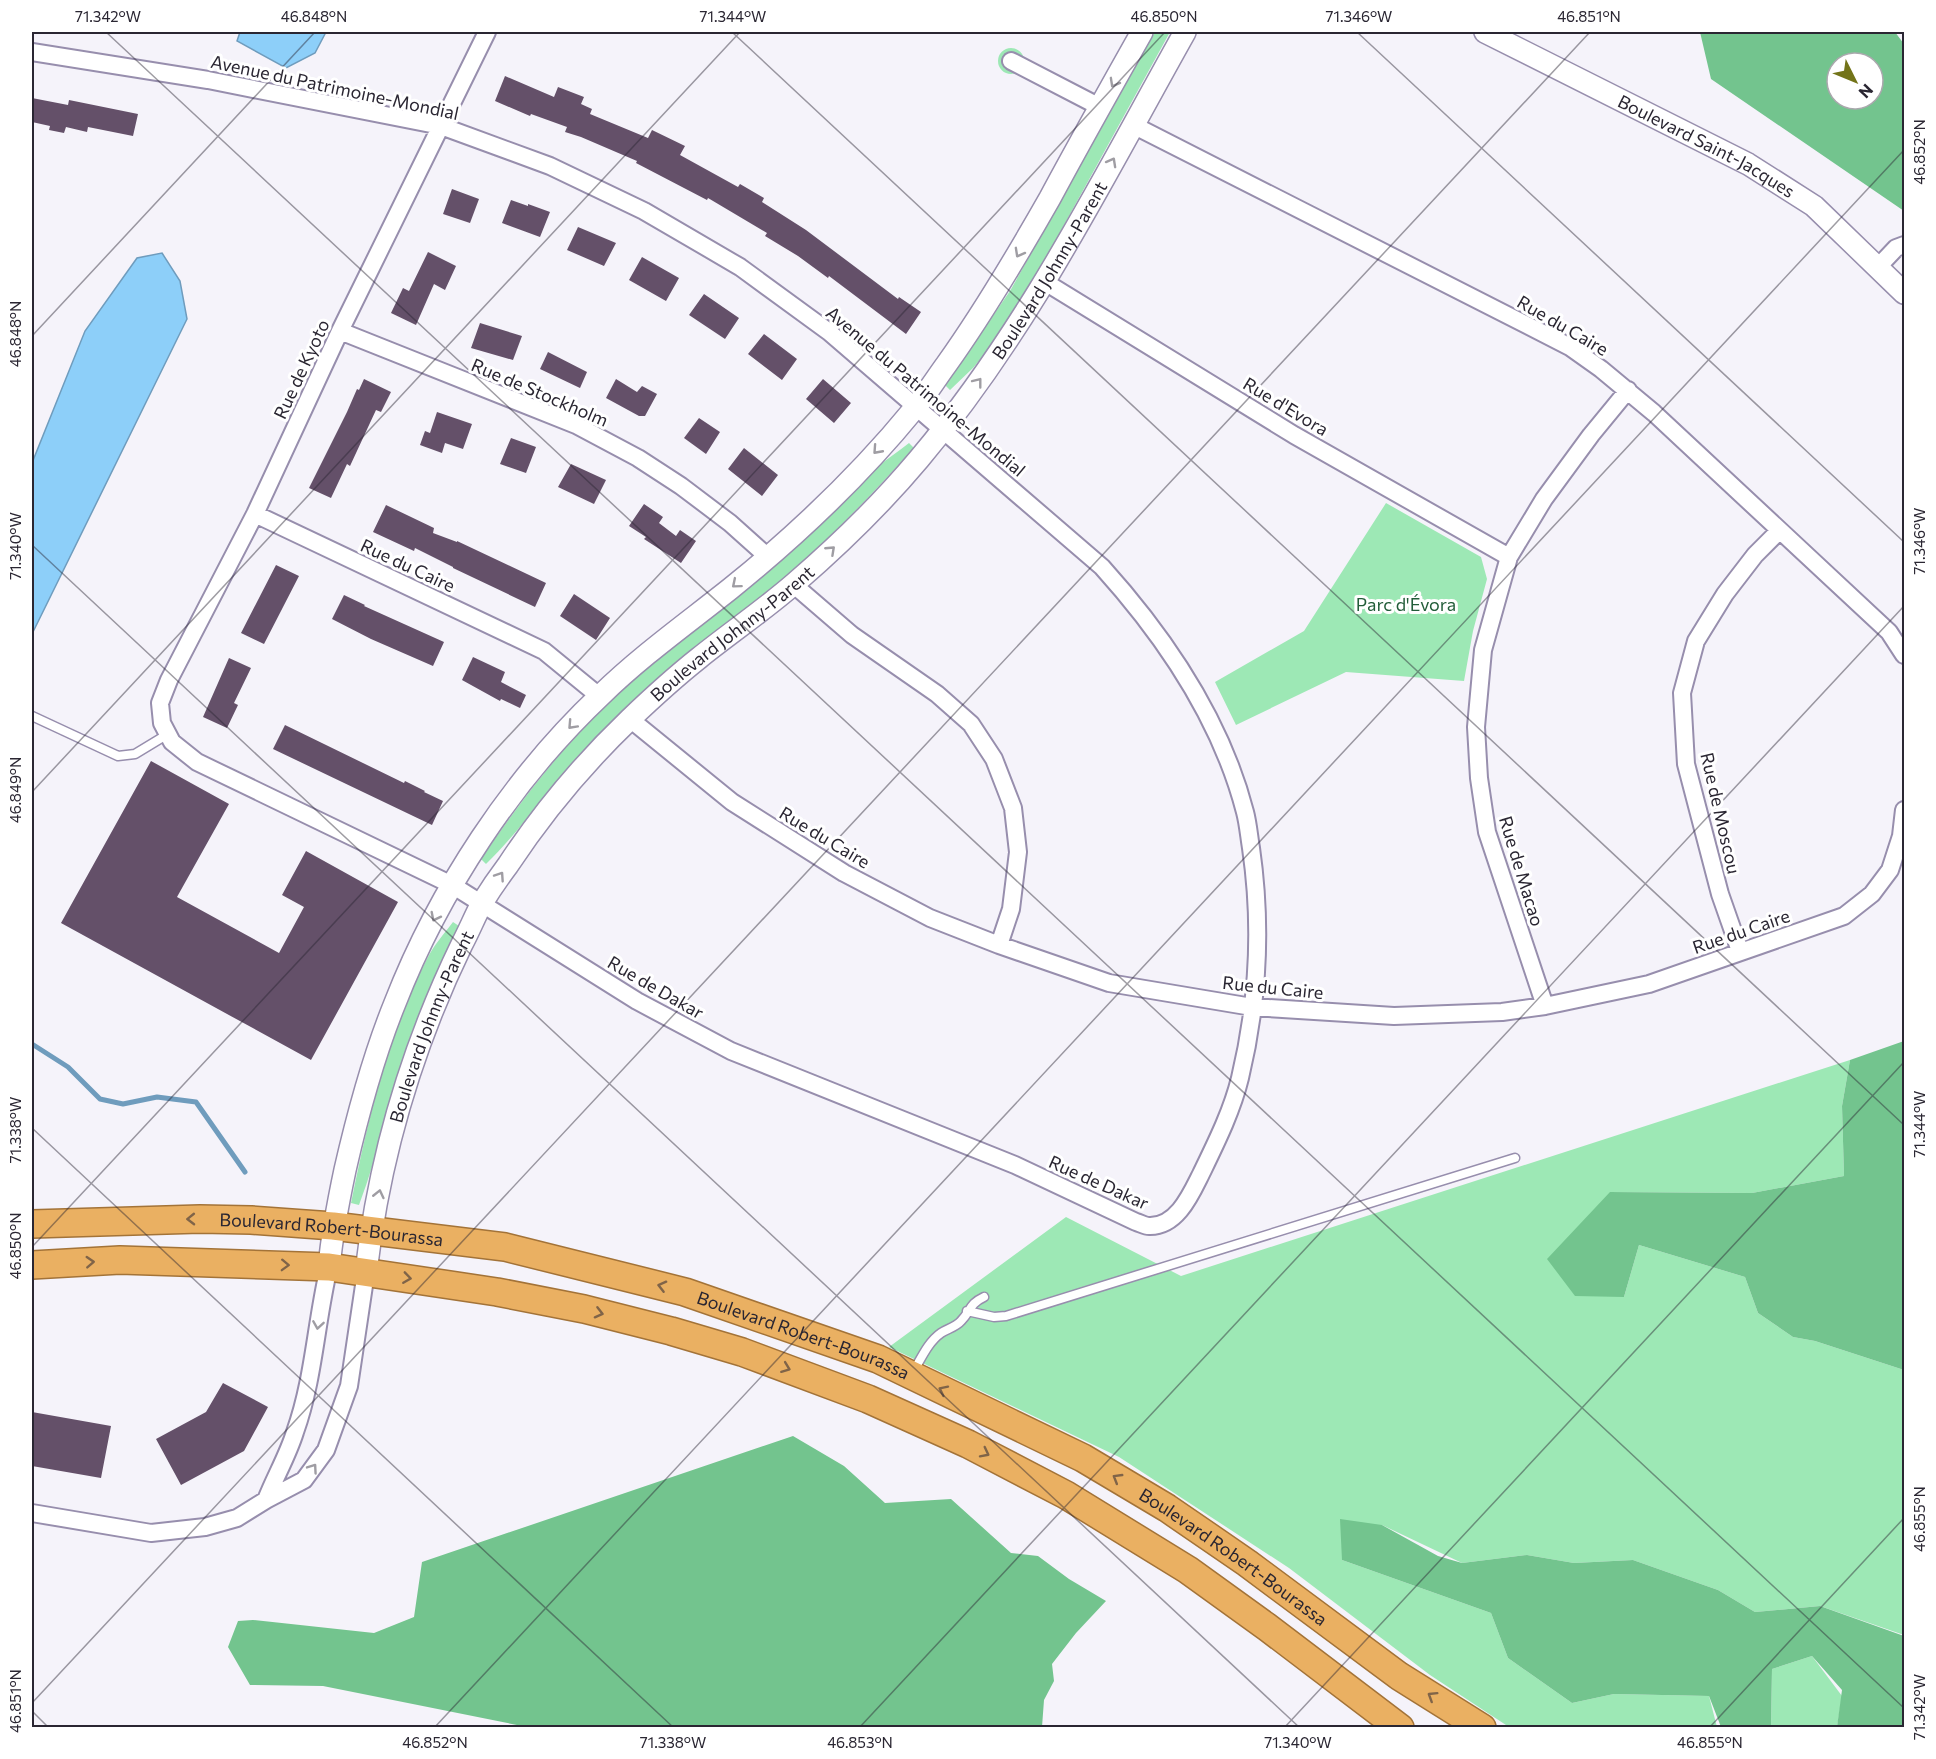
<svg xmlns="http://www.w3.org/2000/svg" width="1936" height="1759" font-family="Commissioner,sans-serif">
	<style>
		.green { fill: #9de8b5 }
		.forest { fill: #73c48e; fill-rule: evenodd }
		.water { fill: #8dcff9; stroke: #6f9cbd; stroke-width: 1.5 }
		.lines { fill: none; stroke-linecap: round; stroke-linejoin: round }
		.stream { stroke: #6f9cbd; stroke-width: 5 }
		.building { fill: #645069 }
		.service-casing { stroke: #978ead; stroke-width: 11 }
		.minor-casing { stroke: #978ead; stroke-width: 20 }
		.tertiary-casing { stroke: #978ead; stroke-width: 24 }
		.trunk-casing { stroke: #a37338; stroke-width: 30 }
		.service { stroke: #fff; stroke-width: 8 }
		.minor { stroke: #fff; stroke-width: 16 }
		.tertiary { stroke: #fff; stroke-width: 21 }
		.trunk { stroke: #eab062; stroke-width: 27 }
		.oneway { stroke: #9f9da3 }
		.oneway2 { stroke: #806448 }
		.ticks { fill: none; stroke: #2a2632; stroke-width: 1.5; stroke-opacity: 0.45 }
		.labels { text-anchor: middle; dominant-baseline: central; stroke-width: 6; stroke-linejoin: round; paint-order: stroke }
		.street-label { font-size: 18px; fill: #2a2632; stroke: #fff }
		.park-label { font-size: 18px; fill: #225d39; stroke: #fff }
		.neatline { fill: none; stroke: #2a2632; stroke-width: 2 }
		.ticks-label { font-size: 15px; text-anchor: middle; fill: #2a2632 }
	</style>
	<rect width="100%" height="100%" fill="#f5f3fa"/>
	<path class="green" d="M1155,32H1170L1041,267L993,344L973,368L950,390L945,385L1010,291Z
		M998 61a13 13 0 1 1 26 0a13 13 0 1 1-26 0Z
		M909,443L914,448C873,493 832,537 786,577C735,621 678,659 628,705C610,723 591,742 575,761C544,795 519,832 486,864L481,859C527,791 578,727 640,673C683,636 729,605 772,568C809,537 840,499 877,467C887,459 899,451 909,443Z
		M1386,503L1481,557L1487,579L1473,631L1464,681L1346,672L1236,725L1215,682L1304,631Z
		M453,922L459,926C441,962 424,999 410,1037C391,1092 380,1150 359,1205L351,1203C368,1120 387,1035 427,959C433,946 444,934 453,922Z
		M1850,1060L1842,1106L1844,1176L1752,1193L1610,1192L1624,1297L1639,1245L1745,1277L1758,1313L1793,1337L1815,1341L1904,1370V1635L1820,1606L1755,1612L1718,1590L1633,1560L1574,1563L1527,1555L1462,1563L1382,1525L1342,1560L1491,1613L1508,1658L1572,1703L1614,1694L1709,1696L1717,1727H1509L1430,1675L1289,1568L1119,1457L889,1347L1066,1217L1181,1276Z
		M1812,1656L1842,1696L1837,1727L1771,1728L1772,1669Z"/>
	<path class="forest" d="M1700,32H1895L1904,44V211L1711,79ZM1837,63H1873V99H1837Z
		M1904,1041V1370L1815,1341L1793,1337L1758,1313L1745,1277L1639,1245L1624,1297L1575,1296L1547,1259L1610,1192L1752,1193L1844,1176L1842,1106L1850,1060Z
		M793,1436L844,1466L885,1503L951,1499L1011,1553L1038,1556L1069,1579L1106,1601L1076,1633L1052,1664L1054,1681L1044,1700L1042,1727H527L323,1686L250,1685L228,1647L238,1621L253,1620L374,1633L414,1617L422,1562Z
		M1340,1519L1382,1525L1438,1556L1462,1563L1527,1555L1574,1563L1633,1560L1718,1590L1755,1612L1820,1606L1904,1636V1727H1837L1842,1690L1812,1656L1772,1669L1771,1727H1721L1709,1696L1614,1694L1572,1703L1508,1658L1491,1613L1342,1560Z"/>
	<path class="water" d="M240,32H326L315,53L286,68L237,41Z
		M162,253L180,281L187,319L32,634V463L85,331L137,258Z"/>
	<g class="lines">
		<path class="stream" d="M32,1044L68,1067L100,1099L123,1104L157,1097L196,1102L245,1172"/>
	</g>
	<path class="building" d="M505,76L554,97L558,87L584,97L581,104L592,109L590,114L648,138L652,130L685,146L680,155L738,187L740,184L764,198L762,202L806,230L898,299L899,297L921,312L906,334L829,276L828,278L798,256L765,236L767,233L708,198L707,200L636,163L637,161L581,137L565,132L567,127L531,114L530,116L495,101Z
		M32,98L68,105L69,100L138,114L133,136L88,127L87,132L66,127L64,133L49,130L50,126L32,122Z
		M452,189L479,199L470,223L443,214Z
		M511,200L528,206V204L550,212L540,237L502,223Z
		M578,227L616,243L604,266L567,250Z
		M428,252L456,266L445,290L434,284L416,325L391,313L403,288L409,291Z
		M642,257L679,278L666,301L629,280Z
		M704,294L739,318L725,339L689,315Z
		M480,323L522,336L513,360L471,348Z
		M764,334L797,359L782,380L748,354Z
		M548,352L587,372L580,388L540,369Z
		M364,379L391,392L381,412L376,410L350,466L347,464L331,498L309,488L347,412L357,389L359,390Z
		M616,379L637,392L642,386L657,394L645,416H639L606,398Z
		M823,379L851,403L834,423L806,399Z
		M437,412L472,424L463,449L445,443L442,453L420,445L425,431L430,433Z
		M699,418L720,432L706,454L684,438Z
		M511,438L536,447L526,473L500,464Z
		M744,448L778,475L762,496L728,469Z
		M571,464L606,480L594,504L558,487Z
		M644,504L663,517L659,523L676,536L680,530L696,541L681,563L644,539L646,537L629,526Z
		M386,505L434,528L433,533L457,542V541L546,583L535,607L453,568V567L415,548L414,551L373,532Z
		M276,565L299,576L264,644L241,633Z
		M574,594L610,618L596,640L560,616Z
		M344,595L365,605L364,606L444,642L433,666L371,639L332,619Z
		M473,657L505,672L501,682L526,695L520,708L501,699L500,701L462,680Z
		M229,658L251,668L234,703L238,705L227,728L203,717Z
		M285,725L404,783L405,781L425,791L424,792L443,801L432,825L273,749Z
		M151,761L229,804L177,897L279,953L304,907L282,895L306,851L398,902L311,1060L61,923Z
		M223,1383L268,1407L244,1451L181,1485L156,1439L206,1412Z
		M32,1412L111,1426L101,1478L32,1466Z"/>
	<g class="lines">
		<defs>
			<path id="service" d="M32,716L118,756L135,754L168,734
				M967,1311L994,1317L1006,1316L1515,1158
				M913,1372C921,1359 928,1342 941,1333C947,1329 956,1327 961,1321C971,1311 969,1304 984,1297"/>
			<path id="minor" d="M32,52L208,80L441,126L550,166L644,211L740,267L829,332L1102,567C1166,638 1221,719 1245,812C1248,823 1249,836 1251,848C1262,924 1258,1003 1240,1078C1232,1111 1216,1143 1201,1174C1191,1194 1177,1227 1149,1226C1145,1226 1140,1223 1136,1222L1015,1165L731,1051L637,1001L452,885L197,762L172,742L162,723L160,703L169,680L255,514L340,331L487,32
				M1011,61L1100,107
				M1133,125L1570,347L1601,369L1654,413L1889,632L1904,655
				M1878,267L1896,248L1904,245
				M1045,282L1294,435L1509,557
				M340,331L576,425L638,458L681,486L730,523L768,557
				M255,514L544,651L599,696
				M794,585L852,635L937,694L971,724L994,759L1013,808L1018,852L1011,909L999,945
				M630,719L732,802L844,873L930,918L999,945L1109,983L1252,1007L1394,1016L1502,1012L1545,1006L1649,984L1844,916L1872,894L1890,870L1901,836L1904,810
				M1740,951L1720,894L1686,764L1682,693L1696,641L1725,594L1755,555L1779,531
				M1545,1006L1487,832L1479,778L1476,727L1483,650L1509,557L1544,499L1591,435L1628,390
				M266,1500C275,1477 288,1455 295,1432C314,1379 316,1321 329,1267
				M32,1513L151,1533L205,1527L237,1518L266,1500L304,1480L326,1450L349,1386L366,1272"/>
			<g id="tertiary">
				<path id="s1" d="M1485,32L1748,164L1814,206L1904,293"/>
				<path d="M329,1267C332,1234 338,1203 345,1170C358,1113 373,1057 395,1003C439,890 513,778 601,695C641,656 686,624 730,589C797,535 860,475 914,409C926,395 935,380 946,365C984,312 1017,256 1050,198C1080,142 1111,87 1142,32"/>
				<path id="s2" d="M366,1272C379,1159 412,1047 462,944C469,931 475,916 482,903C490,890 499,877 508,865C543,812 584,763 630,719C652,698 675,677 699,658C730,633 764,610 795,583C839,545 882,503 919,459C1028,330 1103,178 1185,32"/>
			</g>
			<g id="trunk">
				<path id="s3" d="M32,1224L200,1219L251,1220L333,1226L505,1247L685,1292L878,1359L1083,1458L1167,1508L1247,1563L1399,1676L1482,1728"/>
				<path d="M32,1265L120,1260L329,1267L497,1292L584,1309L671,1331L742,1352L868,1399L968,1444L1066,1495L1188,1570L1267,1627L1400,1728"/>
			</g>
		</defs>
		<use href="#service" class="service-casing"/>
		<use href="#minor" class="minor-casing"/>
		<use href="#tertiary" class="tertiary-casing"/>
		<use href="#trunk" class="trunk-casing"/>
		<use href="#service" class="service"/>
		<use href="#minor" class="minor"/>
		<use href="#tertiary" class="tertiary"/>
		<use href="#trunk" class="trunk"/>
	</g>
	<defs><path id="oneway-chevron" d="M-2-3.5L2.5 0L-2 3.5" fill="none" stroke-width="1.6" stroke-linecap="round" stroke-linejoin="round" transform="scale(1.5)"/></defs>
	<g class="oneway">
		<use href="#oneway-chevron" transform="translate(1114 83) rotate(119)"/>
		<use href="#oneway-chevron" transform="translate(1112 162) rotate(-61)"/>
		<use href="#oneway-chevron" transform="translate(1019 253) rotate(119)"/>
		<use href="#oneway-chevron" transform="translate(978 382) rotate(-52)"/>
		<use href="#oneway-chevron" transform="translate(877 450) rotate(132)"/>
		<use href="#oneway-chevron" transform="translate(831 550) rotate(-43)"/>
		<use href="#oneway-chevron" transform="translate(736 584) rotate(140)"/>
		<use href="#oneway-chevron" transform="translate(572 725) rotate(133)"/>
		<use href="#oneway-chevron" transform="translate(500 876) rotate(-56)"/>
		<use href="#oneway-chevron" transform="translate(435 917) rotate(117)"/>
		<use href="#oneway-chevron" transform="translate(379 1194) rotate(-77)"/>
		<use href="#oneway-chevron" transform="translate(318 1325) rotate(99)"/>
		<use href="#oneway-chevron" transform="translate(313 1468) rotate(-55)"/>
	</g>
	<g class="oneway2">
		<use href="#oneway-chevron" transform="translate(191 1219) rotate(179)"/>
		<use href="#oneway-chevron" transform="translate(90 1262) rotate(-3)"/>
		<use href="#oneway-chevron" transform="translate(285 1265) rotate(2)"/>
		<use href="#oneway-chevron" transform="translate(407 1278) rotate(8)"/>
		<use href="#oneway-chevron" transform="translate(662 1286) rotate(-166)"/>
		<use href="#oneway-chevron" transform="translate(599 1313) rotate(14)"/>
		<use href="#oneway-chevron" transform="translate(786 1368) rotate(21)"/>
		<use href="#oneway-chevron" transform="translate(943 1390) rotate(-154)"/>
		<use href="#oneway-chevron" transform="translate(985 1453) rotate(27)"/>
		<use href="#oneway-chevron" transform="translate(1117 1478) rotate(-149)"/>
		<use href="#oneway-chevron" transform="translate(1432 1696) rotate(-148)"/>
	</g>
	<path class="ticks" d="M106,32L1904,1708M732,32L1904,1125M1357,32L1904,542M32,336L315,32M32,545L1300,1728M32,792L740,32M32,1128L674,1728M32,1247L1165,32M32,1703L1590,32M32,1711L49,1728M434,1728L1904,150M859,1728L1904,606M1284,1728L1904,1062M1709,1728L1904,1518"/>
	<g class="labels">
		<g class="street-label">
			<text transform="translate(335 87) rotate(12)">Avenue du Patrimoine-Mondial</text>
			<text stroke="none"><textPath href="#s1" startOffset="249">Boulevard Saint-Jacques</textPath></text>
			<text stroke="none"><textPath href="#s2" startOffset="1245">Boulevard Johnny-Parent</textPath></text>
			<text transform="translate(1563 325) rotate(30)">Rue du Caire</text>
			<text transform="translate(301 369) rotate(-65)">Rue de Kyoto</text>
			<text transform="translate(926 391) rotate(40)">Avenue du Patrimoine-Mondial</text>
			<text transform="translate(540 392) rotate(23)">Rue de Stockholm</text>
			<text transform="translate(1286 406) rotate(31)">Rue d'Evora</text>
			<text transform="translate(408 565) rotate(25)">Rue du Caire</text>
			<text stroke="none"><textPath href="#s2" startOffset="759">Boulevard Johnny-Parent</textPath></text>
			<text transform="translate(1721 813) rotate(77)">Rue de Moscou</text>
			<text transform="translate(825 837) rotate(31)">Rue du Caire</text>
			<text transform="translate(1522 871) rotate(73)">Rue de Macao</text>
			<text transform="translate(1741 931) rotate(-19)">Rue du Caire</text>
			<text transform="translate(656 987) rotate(30)">Rue de Dakar</text>
			<text transform="translate(1273 987) rotate(6)">Rue du Caire</text>
			<text stroke="none"><textPath href="#s2" startOffset="255">Boulevard Johnny-Parent</textPath></text>
			<text transform="translate(1099 1182) rotate(24)">Rue de Dakar</text>
			<text stroke="none"><textPath href="#s3" startOffset="300">Boulevard Robert-Bourassa</textPath></text>
			<text stroke="none"><textPath href="#s3" startOffset="786">Boulevard Robert-Bourassa</textPath></text>
			<text stroke="none"><textPath href="#s3" startOffset="1272">Boulevard Robert-Bourassa</textPath></text>
		</g>
		<g class="park-label">
			<text x="1406" y="604">Parc d'Évora</text>
		</g>
	</g>
	<rect width="1936" height="1759" fill="none" stroke="#ffffff" stroke-width="66"/>
	<g transform="translate(1855 81) rotate(133)"><circle r="28" fill="#ffffff" stroke="#aaa8ad" stroke-width="1.5"/>
	<path d="M0-4.5L10 22L0 15L-10 22Z" fill="#737419"/>
	<text y="-9" font-size="16" font-weight="bold" text-anchor="middle" fill="#2a2632">N</text>
	</g>
	<rect x="33" y="33" width="1870" height="1693" class="neatline"/>
	<g class="ticks-label">
		<text x="108" y="22">71.342°W</text>
		<text x="314" y="22">46.848°N</text>
		<text x="733" y="22">71.344°W</text>
		<text x="1164" y="22">46.850°N</text>
		<text x="1359" y="22">71.346°W</text>
		<text x="1589" y="22">46.851°N</text>
		<text transform="translate(1920 152) rotate(-90)" y="5">46.852°N</text>
		<text transform="translate(16 334) rotate(-90)" y="5">46.848°N</text>
		<text transform="translate(1920 541) rotate(-90)" y="5">71.346°W</text>
		<text transform="translate(16 546) rotate(-90)" y="5">71.340°W</text>
		<text transform="translate(16 790) rotate(-90)" y="5">46.849°N</text>
		<text transform="translate(1920 1124) rotate(-90)" y="5">71.344°W</text>
		<text transform="translate(16 1130) rotate(-90)" y="5">71.338°W</text>
		<text transform="translate(16 1246) rotate(-90)" y="5">46.850°N</text>
		<text transform="translate(1920 1519) rotate(-90)" y="5">46.855°N</text>
		<text transform="translate(16 1701) rotate(-90)" y="5">46.851°N</text>
		<text transform="translate(1920 1707) rotate(-90)" y="5">71.342°W</text>
		<text x="435" y="1748">46.852°N</text>
		<text x="673" y="1748">71.338°W</text>
		<text x="860" y="1748">46.853°N</text>
		<text x="1298" y="1748">71.340°W</text>
		<text x="1710" y="1748">46.855°N</text>
	</g>
</svg>
